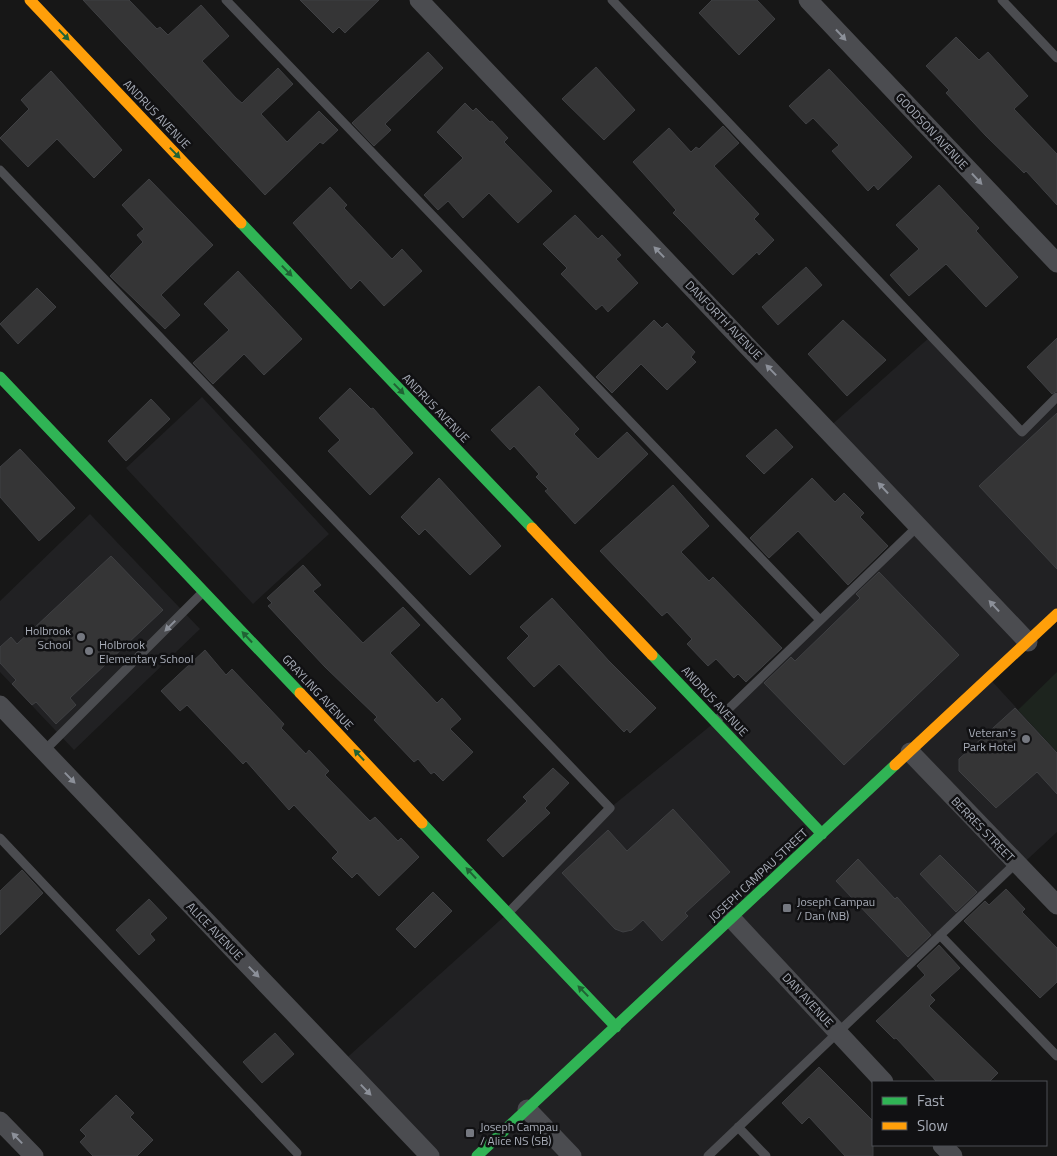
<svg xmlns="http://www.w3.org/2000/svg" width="1057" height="1156" font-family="'Titillium Web',sans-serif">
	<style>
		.built { fill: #212123 }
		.green { fill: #1d241e }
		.building { fill: #353536; stroke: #3f4043 }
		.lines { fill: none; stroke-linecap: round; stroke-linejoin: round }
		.lane { stroke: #4b4c50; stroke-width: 9 }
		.street { stroke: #4b4c50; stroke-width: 19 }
		.fast { stroke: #30b455; stroke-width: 11 }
		.slow { stroke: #ff9f0a; stroke-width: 11 }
		.oneway { fill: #206234 }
		.oneway2 { fill: #8c9099 }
		.poi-dot { fill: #757880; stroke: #111113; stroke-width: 2 }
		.labels { text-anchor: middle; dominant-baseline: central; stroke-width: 5; stroke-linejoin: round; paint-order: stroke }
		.street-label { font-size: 12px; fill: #a8adb8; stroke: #111113 }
		.poi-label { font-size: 12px; fill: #a8adb8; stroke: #111113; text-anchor: start }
	</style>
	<rect width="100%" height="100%" fill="#171717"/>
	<path class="built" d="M931,336L1022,431L1057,397V614L989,678L1057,752V832L708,1156H430L341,1063L508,913L610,808L715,722L918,526L827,429Z
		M202,397L329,534L253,604L126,468Z
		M90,514L200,629L74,750L0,672V601Z"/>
	<path class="green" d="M1057,672V752L1018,710Z"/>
	<path class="building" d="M83,0H129L157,29L160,27L168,35L201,5L229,36L202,61L236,98L242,103L278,68L293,84L261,114L287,142L319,111L338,130L323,144L320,142L265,195Z
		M300,0H379L345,33L339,27L333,33Z
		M712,0H757L775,19L739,55L699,13Z
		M956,37L979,60L988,52L1028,96L1014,109L1057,154V205L1026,171L1024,173L986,136L946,93L949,90L926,66Z
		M428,52L443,68L385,124L391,130L374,146L352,123Z
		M596,67L635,110L604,140L562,99Z
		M829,69L912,157L878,190L874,185L868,191L832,151L839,145L813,118L806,124L789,106Z
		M51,71L122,150L94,178L57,139L28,167L0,138L29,109L21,100Z
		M465,103L473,111L476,108L490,122L492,121L508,138L504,142L552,191L518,223L489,193L463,218L448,201L438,210L424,195L463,158L437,132Z
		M723,126L739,143L714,166L759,214L754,219L774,240L759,255L757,252L733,275L684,224L673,213L676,210L633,162L669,128L691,152L696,147L699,149Z
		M149,179L213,245L161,295L180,315L165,329L110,276L143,242L137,235L144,229L122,205Z
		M939,185L979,228L976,231L1018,277L986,307L946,264L909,296L890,275L919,249L896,225Z
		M330,187L347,205L344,208L392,259L402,249L422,271L384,306L360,280L351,289L293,223Z
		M575,215L598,239L602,235L621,255L616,259L638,283L608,312L602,305L596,310L561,274L567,268L543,244Z
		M806,267L822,285L778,325L762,307Z
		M238,271L302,339L264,375L244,354L213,384L193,363L229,330L204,304Z
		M37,288L56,307L18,344L0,324Z
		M654,320L662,328L667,323L695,352L691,357L696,362L667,390L641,364L612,393L596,377Z
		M843,320L886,360L847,396L808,354Z
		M1057,338V391L1052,394L1027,367Z
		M539,386L579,429L574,434L598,459L627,432L648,454L575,524L545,491L548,489L536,477L539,474L514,446L510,450L491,430Z
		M350,388L371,409L373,408L413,453L370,495L328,451L340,440L319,418Z
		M151,399L170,419L126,461L108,441Z
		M1057,413V569L979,486Z
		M776,429L793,447L764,474L746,456Z
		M20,449L75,508L39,541L0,497V467Z
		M439,478L501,546L470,575L425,529L419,535L401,517Z
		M812,478L835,502L844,493L864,513L860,517L888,546L848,585L798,531L769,558L750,538Z
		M673,485L709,526L681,552L709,581L713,577L782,648L746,682L738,674L734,678L716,659L708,666L687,644L692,639L667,612L662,616L600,551Z
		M111,556L163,610L70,698L76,705L56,724L36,702L32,705L12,684L16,680L0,663V647L11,637L17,644Z
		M303,565L321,585L313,591L363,643L403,607L420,625L390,653L437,703L442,698L461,719L450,729L473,752L443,781L434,772L431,774L418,759L414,762L374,720L377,717L325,667L268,606L272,603L267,598Z
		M879,572L959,655L844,765L764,683L791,657L795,661L860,598L856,594Z
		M552,598L609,661L656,708L630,733L627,729L624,732L559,664L534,687L507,658L529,636L520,627Z
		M205,650L226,675L232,669L284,724L281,728L306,754L309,750L329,771L325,775L370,821L375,817L398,841L401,838L419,857L379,896L357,873L352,878L332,858L338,852L294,805L289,810L246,761L243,764L187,705L180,711L161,691Z
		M1015,708L1057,753V794L1037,772L996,808L959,771V759Z
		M553,768L569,783L545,808L550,813L503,857L487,840L527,801L523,797Z
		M673,809L730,872L685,913L688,916L662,941L643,920L632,930L623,932L615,929L562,873L608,830L627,851Z
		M940,855L977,892L956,912L920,874Z
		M858,859L895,899L897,897L931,935L908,957L836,881Z
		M22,870L43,893L0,935V891Z
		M1006,889L1025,909L1022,912L1057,948V982L1040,998L964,921L985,901L989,905Z
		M433,892L452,911L415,948L396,929Z
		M149,899L167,918L150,934L155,940L139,955L116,930Z
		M939,945L960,968L930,995L935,1000L929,1006L998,1073L989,1082H937L896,1038L894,1039L876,1021L925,975L917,966Z
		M275,1033L294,1054L262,1083L243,1062Z
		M819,1067L873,1121V1156H845L809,1117L802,1124L782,1103Z
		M116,1095L134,1113L130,1117L153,1140L137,1156H93L80,1142L86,1136L80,1130Z"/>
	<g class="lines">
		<path class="lane" d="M226,0L820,620
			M612,0L1022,432L1057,397
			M1002,0L1057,58
			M0,170L610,808L509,912
			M717,720L918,526
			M44,751L202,593
			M0,838L297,1153
			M940,935L1057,1056
			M738,1127L766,1156
			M708,1156L1016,863"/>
		<path class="street" d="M419,0L1028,642
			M808,0L1057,263
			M0,705L430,1156
			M910,752L1057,905
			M732,919L884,1082
			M527,1109L572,1156
			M0,1121L34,1156
			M942,1145L953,1156"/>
		<path class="fast" d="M241,223L532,528
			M0,377L300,693
			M652,655L822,834
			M422,823L616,1027
			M477,1156L895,765"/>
		<path class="slow" d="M30,0L241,223
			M532,528L652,655
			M300,693L422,823
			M895,765L1057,614"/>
	</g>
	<defs><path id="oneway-solid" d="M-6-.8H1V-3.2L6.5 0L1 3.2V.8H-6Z" transform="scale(1.25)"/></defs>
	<g class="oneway">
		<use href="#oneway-solid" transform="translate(64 35) rotate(46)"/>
		<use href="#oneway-solid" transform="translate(175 153) rotate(46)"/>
		<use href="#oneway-solid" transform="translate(287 271) rotate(46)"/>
		<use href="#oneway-solid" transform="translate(399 389) rotate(46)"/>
		<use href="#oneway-solid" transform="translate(247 637) rotate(-133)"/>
		<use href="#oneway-solid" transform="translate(359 755) rotate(-133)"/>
		<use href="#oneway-solid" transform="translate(471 873) rotate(-133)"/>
		<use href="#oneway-solid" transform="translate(583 991) rotate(-134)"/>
	</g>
	<g class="oneway2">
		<use href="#oneway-solid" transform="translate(841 35) rotate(47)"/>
		<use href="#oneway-solid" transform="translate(977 179) rotate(47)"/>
		<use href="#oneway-solid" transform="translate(659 252) rotate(-134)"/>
		<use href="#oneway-solid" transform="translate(771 370) rotate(-134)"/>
		<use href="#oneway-solid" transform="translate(883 488) rotate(-133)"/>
		<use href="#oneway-solid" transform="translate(994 606) rotate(-133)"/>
		<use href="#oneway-solid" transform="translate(170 626) rotate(135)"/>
		<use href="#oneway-solid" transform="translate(70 778) rotate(46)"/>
		<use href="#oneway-solid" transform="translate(254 972) rotate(46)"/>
		<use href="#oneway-solid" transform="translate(366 1090) rotate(46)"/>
		<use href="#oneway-solid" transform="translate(17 1138) rotate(-134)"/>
	</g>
	<g class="poi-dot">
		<circle cx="81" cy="637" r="5"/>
		<circle cx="89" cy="651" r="5"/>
		<circle cx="1026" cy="739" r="5"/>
		<rect x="782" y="903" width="10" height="10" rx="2.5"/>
		<rect x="465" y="1128" width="10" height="10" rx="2.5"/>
	</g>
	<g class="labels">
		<g class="street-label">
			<text transform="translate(157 114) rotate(46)">ANDRUS AVENUE</text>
			<text transform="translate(932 131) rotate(47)">GOODSON AVENUE</text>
			<text transform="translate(724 320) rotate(46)">DANFORTH AVENUE</text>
			<text transform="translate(436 408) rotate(46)">ANDRUS AVENUE</text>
			<text transform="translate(318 692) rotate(47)">GRAYLING AVENUE</text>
			<text transform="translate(715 701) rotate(47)">ANDRUS AVENUE</text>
			<text transform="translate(983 829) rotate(46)">BERRES STREET</text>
			<text transform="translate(758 875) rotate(-43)">JOSEPH CAMPAU STREET</text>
			<text transform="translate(215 931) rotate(46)">ALICE AVENUE</text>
			<text transform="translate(808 1000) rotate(47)">DAN AVENUE</text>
		</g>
		<g class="poi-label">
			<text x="71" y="630" text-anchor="end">Holbrook<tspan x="71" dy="14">School</tspan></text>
			<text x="99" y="644">Holbrook<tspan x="99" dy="14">Elementary School</tspan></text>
			<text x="1016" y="732" text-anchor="end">Veteran's<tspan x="1016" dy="14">Park Hotel</tspan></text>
			<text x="797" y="901">Joseph Campau<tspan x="797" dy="14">/ Dan (NB)</tspan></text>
			<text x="480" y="1126">Joseph Campau<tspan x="480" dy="14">/ Alice NS (SB)</tspan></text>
		</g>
	</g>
	<rect x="872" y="1081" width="175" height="65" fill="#111113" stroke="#4d4f55"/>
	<rect x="882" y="1097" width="25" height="8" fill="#30b455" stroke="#4d4f55"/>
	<text x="917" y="1106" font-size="15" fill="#a8adb8">Fast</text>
	<rect x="882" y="1122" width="25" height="8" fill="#ff9f0a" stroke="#4d4f55"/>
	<text x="917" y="1131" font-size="15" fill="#a8adb8">Slow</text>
</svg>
